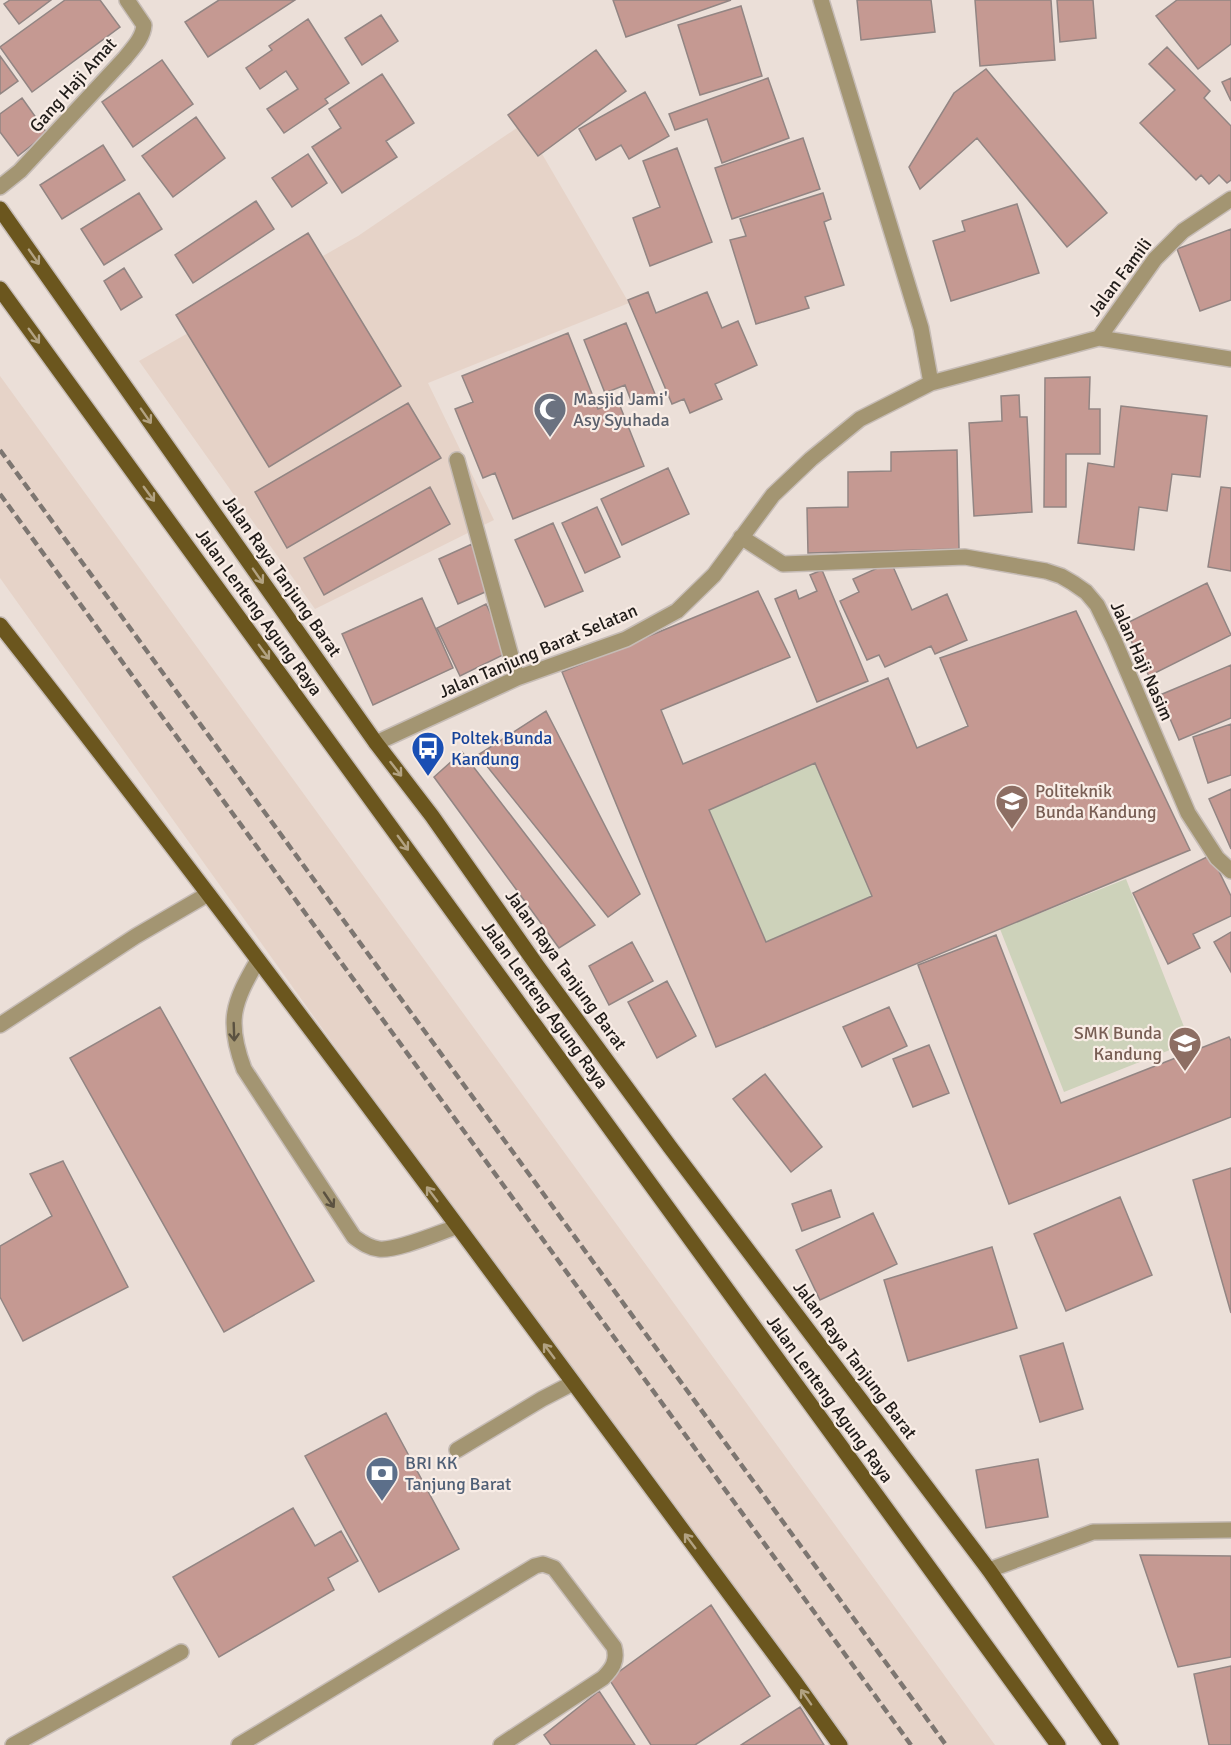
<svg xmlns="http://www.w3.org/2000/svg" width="1231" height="1745" font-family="Signika,sans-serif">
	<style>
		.built { fill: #e6d3c8 }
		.green { fill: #cdd2ba }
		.building { fill: #c59992; stroke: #928583; stroke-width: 1.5; fill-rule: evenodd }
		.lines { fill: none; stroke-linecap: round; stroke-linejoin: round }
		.service-casing { stroke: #c6bcb6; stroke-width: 18 }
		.minor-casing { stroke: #c6bcb6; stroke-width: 18 }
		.primary-casing { stroke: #c6bcb6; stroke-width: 18 }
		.service { stroke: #a39572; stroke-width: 15 }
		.minor { stroke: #a39572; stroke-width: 15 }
		.primary { stroke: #6b561e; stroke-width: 15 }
		.rail { stroke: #7d7671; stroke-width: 4.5; stroke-dasharray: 9 4.5; stroke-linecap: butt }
		.oneway { stroke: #b2a282 }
		.oneway2 { stroke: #5b5241 }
		.labels { text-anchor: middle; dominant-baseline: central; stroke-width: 4.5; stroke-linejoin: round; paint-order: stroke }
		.street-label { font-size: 18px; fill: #201c19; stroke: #f9ede6 }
		.worship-label { font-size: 18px; fill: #5b616d; stroke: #f9ede6; text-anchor: start }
		.transit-label { font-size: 18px; fill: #164399; stroke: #f9ede6; text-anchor: start }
		.education-label { font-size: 18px; fill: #785e54; stroke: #f9ede6; text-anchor: start }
		.service-label { font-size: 18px; fill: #4e5e75; stroke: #f9ede6; text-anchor: start }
	</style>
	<rect width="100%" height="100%" fill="#ebdfd8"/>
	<path class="built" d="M524,123L629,303L428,383L494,520L315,609L139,361L358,236Z
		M0,376L995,1745H835L0,578Z"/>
	<path class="green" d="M815,763L872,896L766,942L709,810Z
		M1126,879L1190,1042L1064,1092L1000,929Z"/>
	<path class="building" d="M10,0H51L19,24L4,4Z
		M65,0H100L120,27L32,92L0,47Z
		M219,0H295L208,57L185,22Z
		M613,0H731L626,37Z
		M857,0H931L935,32L861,40Z
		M975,0H1051L1055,60L980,66Z
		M1057,0H1093L1096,38L1060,42Z
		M1177,0H1231V44L1198,69L1156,16Z
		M741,6L762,76L700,95L678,25Z
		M381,15L398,41L362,65L345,38Z
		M308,19L349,83L325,99L328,103L284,133L267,109L298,89L286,71L260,89L246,68L272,50L269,46Z
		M1167,47L1210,91L1204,98L1231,126V180L1227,183L1219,175L1209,184L1201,175L1196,180L1140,123L1175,90L1149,64Z
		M596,50L626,91L538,156L508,115Z
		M0,56L18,81L0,94Z
		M162,60L193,104L133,147L102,102Z
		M986,69L1107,213L1067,247L977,138L920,189L909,167L954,93Z
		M382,74L414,123L386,141L397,157L342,193L312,147L341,128L329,109Z
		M768,78L789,138L722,163L707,119L675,130L669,114Z
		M1231,78V101L1222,82Z
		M645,92L669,136L629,159L621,145L596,160L579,129Z
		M22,98L47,133L18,156L0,132V114Z
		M196,117L225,158L173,197L142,156Z
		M803,138L820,189L732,219L715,168Z
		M103,145L125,180L62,219L40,185Z
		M677,148L712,242L650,266L633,218L660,207L643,161Z
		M308,154L327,183L292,207L272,178Z
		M139,193L162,229L104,265L81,229Z
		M823,193L831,219L824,222L844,285L805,297L809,308L756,324L730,240L746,236L740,219Z
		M256,201L274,229L193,283L175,255Z
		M1017,204L1039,273L951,301L933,241L965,231L962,221Z
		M1231,229V300L1200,311L1177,249Z
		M308,233L401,386L269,467L176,315Z
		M124,268L142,297L121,310L104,281Z
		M648,292L656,313L707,292L722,328L738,321L757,365L715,384L722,399L690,413L684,399L672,404L628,300Z
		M626,323L655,394L632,403L625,385L605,393L584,340Z
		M568,333L598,409L618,401L644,466L513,519L495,473L483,478L455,409L473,402L462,376Z
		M1090,377L1089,409H1100V454H1066V507H1044L1045,378Z
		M1019,395L1020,417H1027L1032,512L974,516L969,423L1002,421L1001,396Z
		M408,403L441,458L287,548L255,492Z
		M1121,406L1207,416L1200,477L1172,474L1167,511L1139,507L1134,550L1078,543L1088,463L1114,467Z
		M957,450L959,549L808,553L807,508L848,507V472L891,471V452Z
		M668,468L689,514L622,545L601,499Z
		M430,487L450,524L324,595L304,558Z
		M1221,487L1231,488V571L1208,567Z
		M597,507L620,557L585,573L562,523Z
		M553,523L583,591L545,607L515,540Z
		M472,544L492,589L458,604L439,559Z
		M891,562L912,610L947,594L967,640L935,654L931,646L885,667L879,655L867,660L840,601L859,592L853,579Z
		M822,570L868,681L817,702L775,599L796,590L799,599L817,591L810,575Z
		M1207,583L1231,635L1149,676L1123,625Z
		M758,591L790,657L661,710L683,764L888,678L917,748L968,726L940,658L1076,611L1190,850L716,1047L562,672ZM815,763L872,896L766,942L709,810Z
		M422,598L453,668L373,705L342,634Z
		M486,604L509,652L460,676L437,628Z
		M1231,665V718L1179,740L1160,695Z
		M546,711L640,894L608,917L478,755Z
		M1231,724V775L1208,783L1193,737Z
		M462,752L595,925L559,948L434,777Z
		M1231,789V849L1209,799Z
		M1211,855L1231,896V916L1193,934L1200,948L1168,964L1133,893Z
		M1231,932V972L1214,942Z
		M996,935L1061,1103L1229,1037L1231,1041V1117L1009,1204L918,965Z
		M632,942L653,981L609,1005L589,966Z
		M667,981L696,1036L657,1058L628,1002Z
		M160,1007L314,1281L224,1332L70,1058Z
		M889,1007L907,1046L862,1067L843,1027Z
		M929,1045L949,1093L913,1107L893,1059Z
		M765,1074L822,1147L791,1172L733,1099Z
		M63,1161L128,1287L23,1341L0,1297V1246L52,1216L30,1174Z
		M1231,1168V1313L1193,1180Z
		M831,1190L840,1217L802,1231L792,1204Z
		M1120,1197L1152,1275L1066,1311L1034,1234Z
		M873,1213L897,1264L820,1300L796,1250Z
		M992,1247L1017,1328L908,1361L884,1280Z
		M1063,1343L1083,1409L1040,1422L1020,1356Z
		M386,1413L459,1549L379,1592L305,1456Z
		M1038,1459L1048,1517L986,1528L976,1470Z
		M293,1508L315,1546L341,1531L358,1561L328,1578L334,1590L219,1657L173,1577Z
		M1140,1555L1231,1556V1657L1178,1667Z
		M711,1605L770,1696L695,1745H651L609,1679Z
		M1231,1666V1745H1209L1194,1674Z
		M599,1691L635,1745H551L544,1735Z
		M800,1707L824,1745H741Z"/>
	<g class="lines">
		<defs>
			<path id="service" d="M258,960C233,1003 226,1021 244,1069L354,1237C361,1242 369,1248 379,1249C397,1251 438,1233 456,1227
				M0,1025L136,936L208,894
				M457,1450L542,1399L573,1383
				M13,1745L181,1652
				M239,1745L535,1566L543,1564L554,1568L614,1647C618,1661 612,1669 603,1678L501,1745"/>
			<path id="minor" d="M821,0L921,328L931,383
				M0,187L20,171L125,58C133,48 143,38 144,25L127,0
				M1099,338L1155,259L1183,231L1231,199
				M457,460L517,678
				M741,537L783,564L965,557L1046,571L1061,576L1073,583L1086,592L1097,605L1114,640L1188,813L1217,858L1231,871
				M376,743L517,678L626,639L677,611L714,575L773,495L811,459L860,419L931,383L1099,338L1231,359
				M989,1570L1093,1532L1231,1530"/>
			<path id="primary" d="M0,209L376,743L432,816L538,967L670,1147L989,1570L1111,1745
				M0,289L1058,1745
				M0,625C273,971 532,1328 795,1682L840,1745"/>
		</defs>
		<use href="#service" class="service-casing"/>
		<use href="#minor" class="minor-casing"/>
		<use href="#primary" class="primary-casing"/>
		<use href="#service" class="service"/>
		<use href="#minor" class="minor"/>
		<use href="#primary" class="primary"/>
		<path class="rail" d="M0,450L946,1745
			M0,494L911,1745"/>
	</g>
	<defs><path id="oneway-shaft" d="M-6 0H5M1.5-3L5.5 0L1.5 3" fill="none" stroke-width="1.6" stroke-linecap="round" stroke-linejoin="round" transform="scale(1.5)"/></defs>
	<g class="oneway">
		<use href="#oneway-shaft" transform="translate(34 257) rotate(55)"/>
		<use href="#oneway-shaft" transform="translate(34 336) rotate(54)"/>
		<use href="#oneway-shaft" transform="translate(146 416) rotate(55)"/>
		<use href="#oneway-shaft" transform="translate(149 494) rotate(54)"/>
		<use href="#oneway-shaft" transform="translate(258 576) rotate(55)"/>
		<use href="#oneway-shaft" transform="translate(264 652) rotate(54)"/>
		<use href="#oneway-shaft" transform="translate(396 769) rotate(52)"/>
		<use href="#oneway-shaft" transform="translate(403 843) rotate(54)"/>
		<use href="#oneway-shaft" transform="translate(432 1194) rotate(-127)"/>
		<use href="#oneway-shaft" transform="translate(549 1351) rotate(-127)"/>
		<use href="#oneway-shaft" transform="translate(690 1541) rotate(-127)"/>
		<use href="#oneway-shaft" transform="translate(806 1697) rotate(-125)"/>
	</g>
	<g class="oneway2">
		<use href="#oneway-shaft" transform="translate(234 1032) rotate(88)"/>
		<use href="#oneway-shaft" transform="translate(329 1200) rotate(56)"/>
	</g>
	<defs>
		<symbol id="mosque-pin" viewBox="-11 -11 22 30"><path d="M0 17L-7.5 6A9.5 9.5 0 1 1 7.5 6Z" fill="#6b7280" stroke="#f9ede6"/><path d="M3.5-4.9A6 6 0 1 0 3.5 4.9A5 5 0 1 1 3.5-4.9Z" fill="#fff"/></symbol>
		<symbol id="bus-pin" viewBox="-11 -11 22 30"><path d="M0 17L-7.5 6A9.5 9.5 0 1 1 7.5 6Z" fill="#1a4fb4" stroke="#f9ede6"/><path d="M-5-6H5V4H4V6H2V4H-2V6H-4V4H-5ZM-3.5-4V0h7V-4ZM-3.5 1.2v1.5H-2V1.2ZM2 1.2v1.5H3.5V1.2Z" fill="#fff"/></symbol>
		<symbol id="university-pin" viewBox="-11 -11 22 30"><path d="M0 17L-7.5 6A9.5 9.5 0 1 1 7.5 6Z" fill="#8d6e63" stroke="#f9ede6"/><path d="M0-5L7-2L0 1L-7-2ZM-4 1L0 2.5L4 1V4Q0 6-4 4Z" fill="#fff"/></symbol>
		<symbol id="school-pin" viewBox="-11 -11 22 30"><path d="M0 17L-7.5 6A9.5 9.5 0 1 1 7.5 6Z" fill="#8d6e63" stroke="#f9ede6"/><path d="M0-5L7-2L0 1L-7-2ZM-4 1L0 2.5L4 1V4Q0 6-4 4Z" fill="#fff"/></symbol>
		<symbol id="bank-pin" viewBox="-11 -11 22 30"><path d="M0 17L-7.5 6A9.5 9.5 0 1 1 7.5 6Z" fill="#5c6f8a" stroke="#f9ede6"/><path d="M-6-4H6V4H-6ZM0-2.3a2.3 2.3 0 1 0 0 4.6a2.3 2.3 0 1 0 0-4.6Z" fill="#fff"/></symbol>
	</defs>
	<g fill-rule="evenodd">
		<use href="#mosque-pin" x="531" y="390" width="38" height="52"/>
		<use href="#bus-pin" x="409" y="729" width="38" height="52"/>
		<use href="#university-pin" x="993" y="782" width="38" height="52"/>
		<use href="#school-pin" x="1166" y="1024" width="38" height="52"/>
		<use href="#bank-pin" x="363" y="1454" width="38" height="52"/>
	</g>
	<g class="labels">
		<g class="street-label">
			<text transform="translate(73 85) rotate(-48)">Gang Haji Amat</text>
			<text transform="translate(1120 277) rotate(-53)">Jalan Famili</text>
			<text transform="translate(282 576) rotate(55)">Jalan Raya Tanjung Barat</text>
			<text transform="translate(259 612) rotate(54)">Jalan Lenteng Agung Raya</text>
			<text transform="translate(538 651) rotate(-23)">Jalan Tanjung Barat Selatan</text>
			<text transform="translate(1142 661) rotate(66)">Jalan Haji Nasim</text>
			<text transform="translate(566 970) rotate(54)">Jalan Raya Tanjung Barat</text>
			<text transform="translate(545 1005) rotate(54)">Jalan Lenteng Agung Raya</text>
			<text transform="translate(855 1360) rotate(53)">Jalan Raya Tanjung Barat</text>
			<text transform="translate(830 1399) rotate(54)">Jalan Lenteng Agung Raya</text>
		</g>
		<g class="worship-label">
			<text x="573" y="399">Masjid Jami'<tspan x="573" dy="21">Asy Syuhada</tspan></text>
		</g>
		<g class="transit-label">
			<text x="451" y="738">Poltek Bunda<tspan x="451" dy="21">Kandung</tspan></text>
		</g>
		<g class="education-label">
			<text x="1035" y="791">Politeknik<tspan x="1035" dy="21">Bunda Kandung</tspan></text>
			<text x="1162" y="1033" text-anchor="end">SMK Bunda<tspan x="1162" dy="21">Kandung</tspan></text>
		</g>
		<g class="service-label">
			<text x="405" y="1463">BRI KK<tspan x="405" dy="21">Tanjung Barat</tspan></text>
		</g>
	</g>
</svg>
